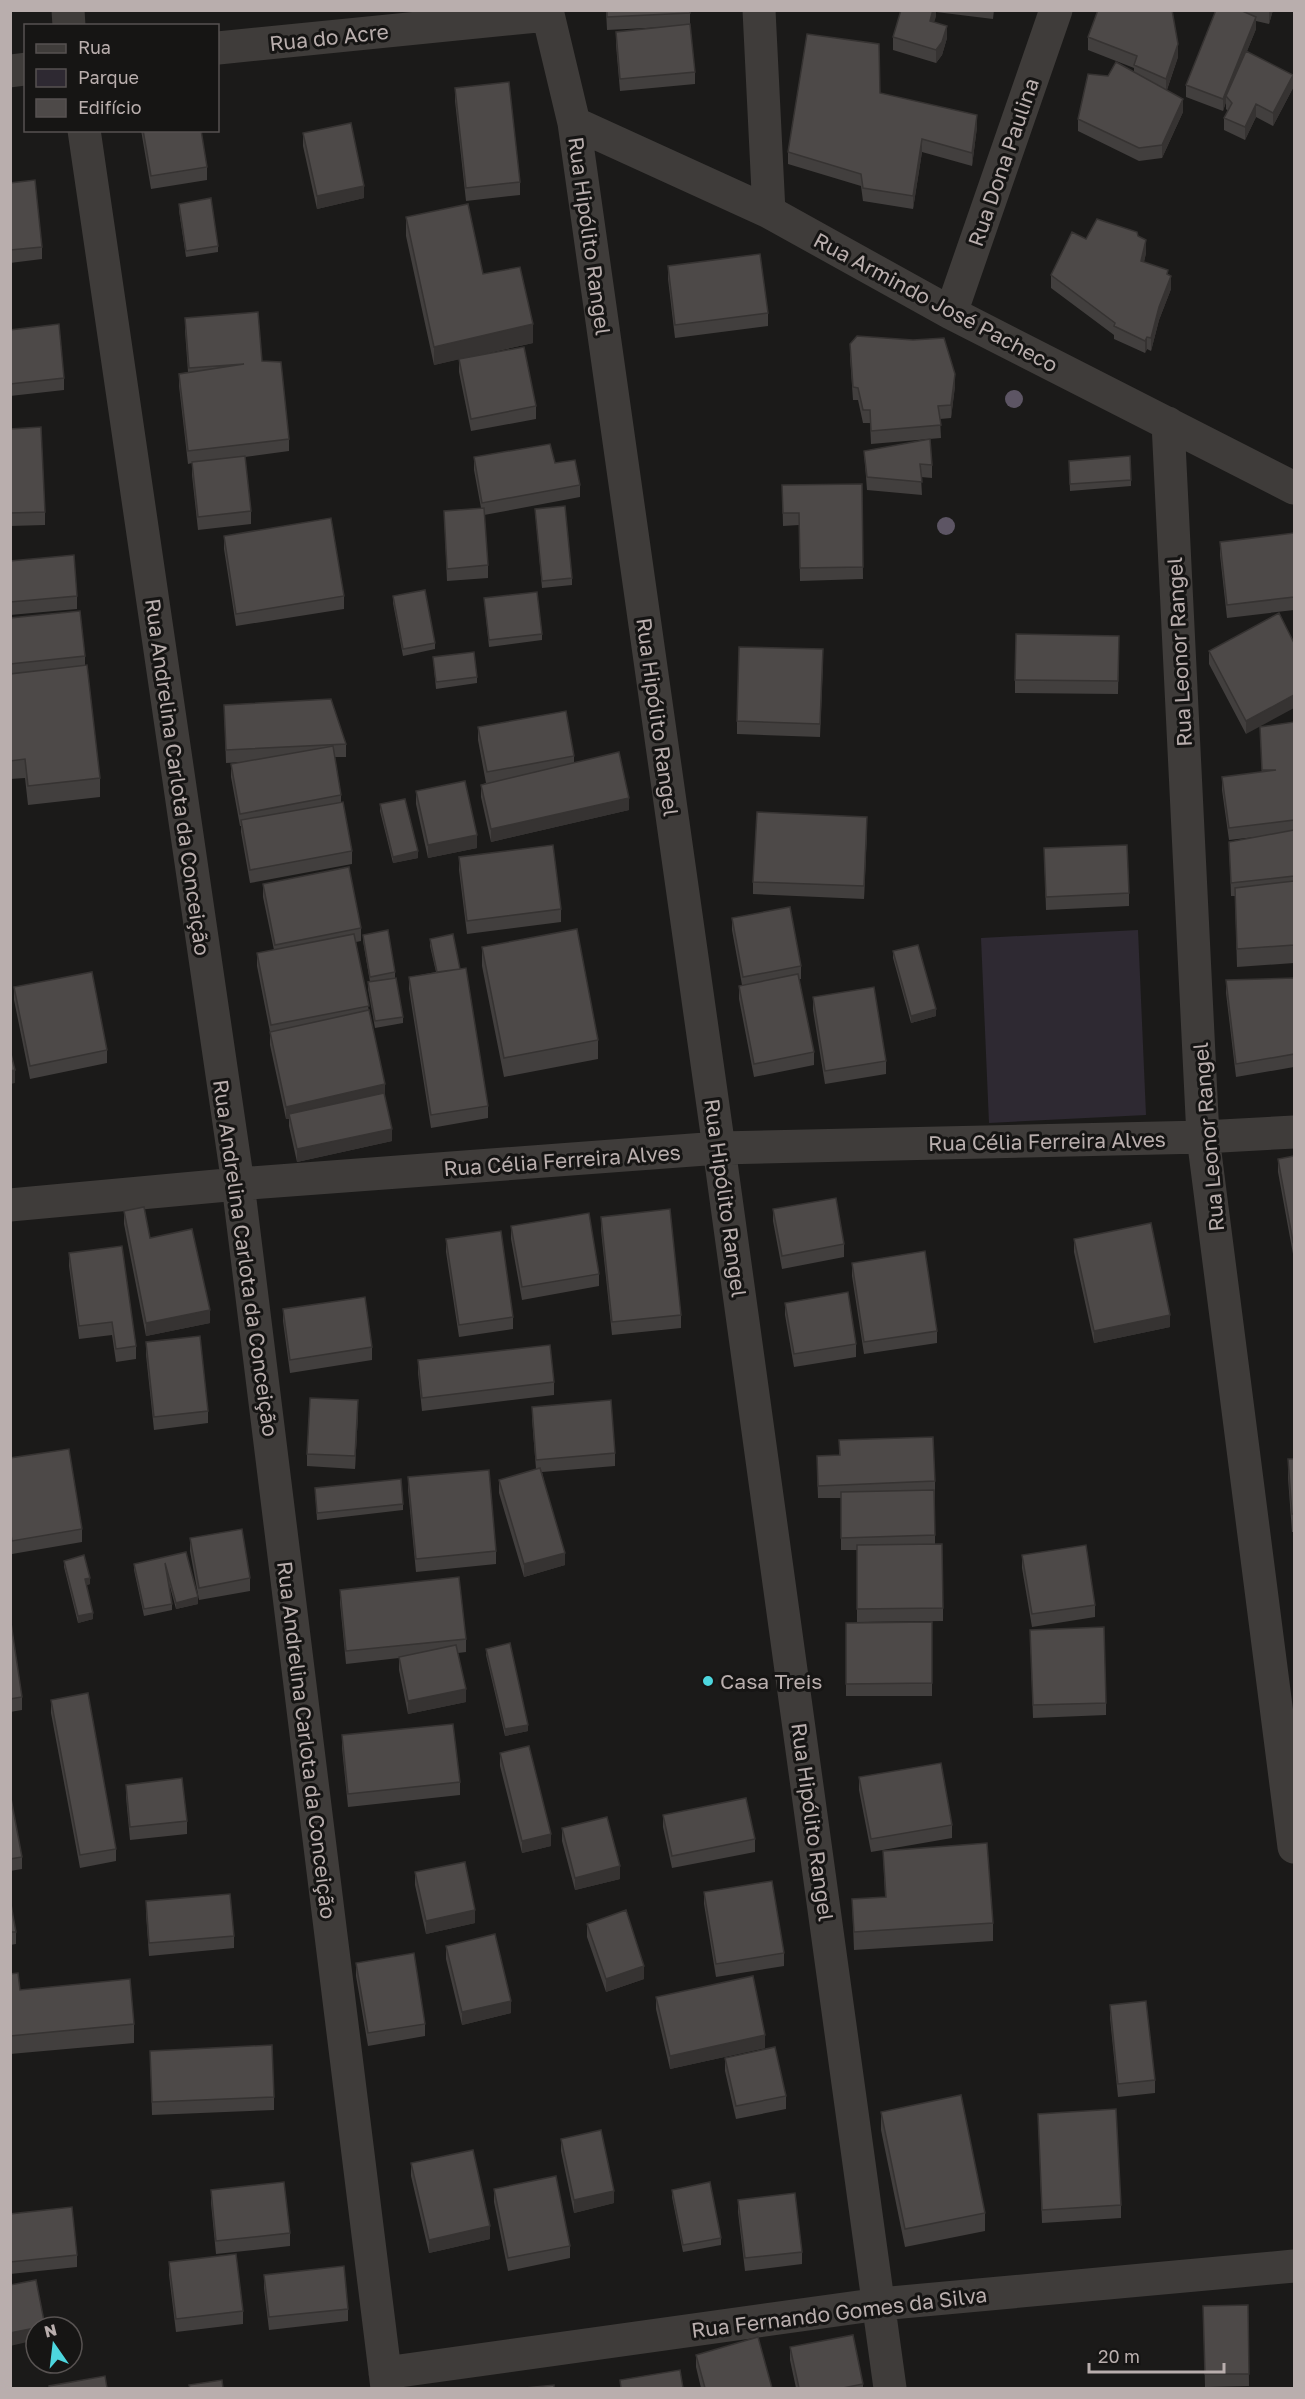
<svg xmlns="http://www.w3.org/2000/svg" width="1305" height="2399" font-family="'Golos Text',sans-serif">
	<style>
		.green { fill: #2e2932 }
		.lines { fill: none; stroke-linecap: round; stroke-linejoin: round }
		.street { stroke: #3f3c3a; stroke-width: 33 }
		.tree { fill: #5d5564 }
		.wall { fill: #423f3e }
		.shaded-wall { fill: #363332 }
		.building { fill: #4d4948; stroke: #363332; stroke-width: 1.5 }
		.poi-dot { fill: #4dd6de; stroke: #161514; stroke-width: 2 }
		.labels { text-anchor: middle; dominant-baseline: central; stroke-width: 6; stroke-linejoin: round; paint-order: stroke }
		.street-label { font-size: 21px; fill: #b9aead; stroke: #161514 }
		.poi-label { font-size: 21px; fill: #b9aead; stroke: #161514; text-anchor: start }
	</style>
	<rect width="100%" height="100%" fill="#1b1a19"/>
	<path class="green" d="M1138,930L1146,1115L989,1123L981,938Z"/>
	<g class="lines">
		<path class="street" d="M68,10L69,26
			M547,10L574,123L719,1148L890,2388
			M759,10L769,212
			M218,48L547,15
			M10,71L26,69
			M574,123L769,212L951,313L1294,488
			M84,130L238,1184L387,2388
			M951,313L1056,10
			M1168,423L1203,1137L1294,1847
			M10,1205L238,1184L719,1148L1203,1137L1294,1132
			M385,2373L880,2304L1294,2266"/>
	</g>
	<g class="tree">
		<circle cx="1014" cy="399" r="9"/>
		<circle cx="946" cy="526" r="9"/>
	</g>
	<path class="wall" d="M606,10H690V24L695,72V84L620,91L616,45V32L666,27L607,30Z
		M901,10H994L993,19L936,12L934,22L947,38L942,55L936,63L893,50V37Z
		M1241,10H1273L1269,24L1256,21V29L1247,51L1293,88L1273,126L1256,117L1245,140L1224,130V118L1228,111L1226,109V102L1223,111L1186,97V85Z
		M1088,37L1178,57L1167,90L1183,112L1162,158L1139,161L1078,131V119L1134,73V68L1088,50Z
		M455,88L520,182V195L466,201L455,101Z
		M880,93L977,127L972,166L922,152L913,209L863,201L861,186L788,164V152Z
		M141,130H201L207,167V180L151,189Z
		M303,133L364,198L317,209L303,146Z
		M10,183L42,247V259L10,263Z
		M179,204L218,246V252L186,257L179,211Z
		M406,217L483,274L533,343L466,358L536,406V419L471,431L459,372V359L434,365L406,236Z
		M1138,236L1146,253L1144,262L1168,275L1171,289L1159,320L1151,351L1147,349L1145,353L1114,339V335L1051,288V275L1086,239Z
		M668,266L768,313V326L675,338L668,279Z
		M185,318L262,361L289,439V451L245,457L251,511V524L198,530L192,475V463L188,464L179,386V374L188,372L185,331Z
		M10,330L64,378V390L10,396Z
		M850,344L955,386L951,418L940,419L941,438L871,444L870,423H863L858,400H853L850,357Z
		M10,429L45,512V525L10,526Z
		M864,451L932,465V478L921,477L922,495L867,490Z
		M474,457L555,463L580,485V497L484,515L488,565V578L447,581L444,511L481,508L474,470Z
		M1069,467L1131,480V486L1070,491Z
		M862,484L863,579L800,581L799,525L783,526L782,485Z
		M535,509L572,578V585L542,588Z
		M1294,533V610L1227,618L1220,555V542Z
		M224,536L344,596V609L236,626L224,549Z
		M10,561L77,596V609L10,615Z
		M393,596L435,643V649L403,656L393,603Z
		M484,598L542,634V640L489,647Z
		M1279,613L1246,734L1209,664V651Z
		M10,618L85,656V665L100,778V797L28,805L25,778L10,779Z
		M1119,636L1118,694L1015,693V680Z
		M433,657L477,677V683L436,689Z
		M823,662L820,737L737,734V721Z
		M224,705L346,744V757H335L341,795V802L352,851V864L250,883L241,832V826H240L231,777V764L243,762L226,763Z
		M1294,722V963L1237,967L1235,896H1231L1229,842L1255,837L1229,840L1222,790V777L1262,772L1260,727Z
		M478,727L574,756V763L629,810L491,842L481,797V785L486,783L478,740Z
		M416,791L477,848L428,858L416,804Z
		M380,804L418,858L393,863L380,811Z
		M867,830L864,899L753,894V882Z
		M1044,848L1129,893V906L1046,910Z
		M459,857L561,909V922L467,934L459,870Z
		M263,884L361,928V941L356,942L385,1097L392,1141L297,1162L289,1126V1119H286L270,1045V1032L257,966V953L274,950L263,897Z
		M732,918L801,966V979H799L814,1052V1065L754,1077L739,999V986L742,985L732,930Z
		M363,935L395,972V978L403,1017V1023L375,1028L368,989V982H370L363,941Z
		M430,939L488,1106V1118L431,1128L409,989V977L436,972L430,946Z
		M482,947L598,1040V1059L504,1077L482,966Z
		M893,951L936,1016L911,1023L893,958Z
		M1294,978V1067L1236,1077L1226,993V980Z
		M14,987L107,1050V1063L30,1079L14,1000Z
		M813,997L886,1061V1074L825,1084L813,1010Z
		M1294,1156V1254H1293L1278,1172V1159Z
		M773,1209L844,1244V1257L782,1269L773,1221Z
		M124,1211L150,1238L210,1323L146,1336L124,1224Z
		M601,1217L681,1315V1328L612,1335L601,1230Z
		M511,1226L599,1274V1286L522,1300L511,1239Z
		M446,1239L513,1317V1329L459,1337L446,1252Z
		M1074,1239L1170,1327L1094,1343L1074,1252Z
		M69,1253L136,1346V1359L116,1362L112,1335L79,1339L69,1266Z
		M852,1263L937,1331V1343L864,1354L852,1276Z
		M785,1303L856,1344V1357L794,1367L785,1315Z
		M283,1309L372,1347V1360L290,1373L283,1321Z
		M146,1342L208,1411V1423L154,1430L146,1355Z
		M418,1360L554,1382V1395L422,1411L418,1373Z
		M532,1407L615,1453V1466L542,1472L565,1565L524,1577L499,1493V1480L536,1469L532,1419Z
		M358,1413L355,1469L307,1466V1454Z
		M839,1440L935,1481V1544L943,1608V1621L857,1622V1550H841V1498H818L817,1469L839,1455Z
		M10,1458L82,1529V1542L12,1554L10,1542Z
		M1288,1459H1294V1532H1292L1288,1478Z
		M408,1477L496,1551V1564L416,1572L408,1490Z
		M315,1488L403,1504V1510L317,1520Z
		M190,1538L250,1578V1591L199,1600L190,1551Z
		M186,1552L198,1604L176,1609L169,1583L172,1604V1610L144,1616L134,1570V1564Z
		M1022,1555L1095,1605V1617L1032,1627L1022,1568Z
		M64,1561L90,1584L86,1585L93,1619L78,1623L64,1567Z
		M340,1590L466,1639V1652L458,1653L466,1702L408,1714L399,1670V1658L346,1664L340,1603Z
		M10,1616L22,1697V1710L10,1712Z
		M932,1622V1696H846V1623Z
		M1030,1630L1106,1703V1715L1033,1718Z
		M486,1649L528,1731L505,1736L486,1655Z
		M51,1700L116,1849V1861L80,1868L51,1713Z
		M342,1735L460,1782V1795L348,1807L342,1748Z
		M500,1753L551,1846L522,1853L500,1766Z
		M859,1777L952,1825V1838L871,1852L859,1790Z
		M126,1785L187,1821V1834L130,1840L126,1797Z
		M10,1793L22,1857V1869L10,1871Z
		M663,1815L755,1839V1852L672,1868L663,1827Z
		M562,1828L620,1879L575,1890L562,1841Z
		M883,1851L993,1923V1941L854,1950L852,1899L885,1897Z
		M415,1872L475,1923L426,1934L415,1885Z
		M704,1892L784,1953V1966L716,1977L704,1904Z
		M10,1899L16,1932V1944L10,1945Z
		M146,1901L234,1936V1948L149,1956L146,1914Z
		M587,1924L644,1979L606,1992L587,1937Z
		M446,1946L511,2013L462,2025L446,1959Z
		M356,1963L425,2024V2036L368,2046L356,1976Z
		M10,1974L20,1990L134,2024V2043L10,2054Z
		M656,1997L765,2048L670,2069L656,2009Z
		M1110,2005L1155,2080V2093L1118,2097L1110,2018Z
		M150,2051L274,2097V2110L152,2115Z
		M725,2058L786,2096V2109L736,2119L725,2071Z
		M881,2112L985,2213V2231L905,2247L881,2130Z
		M1038,2114L1121,2205V2218L1042,2223Z
		M561,2139L614,2203L574,2213L561,2151Z
		M411,2163L490,2239L429,2253L411,2176Z
		M494,2189L570,2246V2258L508,2271L494,2202Z
		M211,2190L290,2233V2246L216,2254L211,2203Z
		M672,2190L721,2238V2245L683,2252L672,2197Z
		M738,2200L802,2252V2264L745,2271L738,2212Z
		M10,2214L77,2255V2267L10,2274Z
		M169,2262L243,2311V2324L176,2332L169,2275Z
		M264,2275L348,2309V2321L269,2330L264,2288Z
		M1248,2305L1249,2386L1205,2387L1203,2306Z
		M790,2347L863,2384V2388H796L790,2360Z
		M696,2355L772,2388H701L696,2367Z"/>
	<path class="shaded-wall" d="M933,10H936V17L930,33V21Z
		M1270,10H1273L1269,24V12Z
		M1256,17V29L1228,98L1226,96V102L1223,111V99Z
		M947,26V38L942,55L936,63V50Z
		M1178,44V57L1166,92V79Z
		M1293,75V88L1273,126V113Z
		M1183,99V112L1162,158V145Z
		M1256,104V117L1245,140V127Z
		M977,115V127L972,166V153Z
		M922,139V152L913,209V196Z
		M364,186V198L317,209V196Z
		M1146,240V253L1141,274V261Z
		M1168,270V283L1171,276V289L1159,320L1151,351V338Z
		M533,324V343L434,365V347Z
		M1147,337V349L1145,353V341Z
		M955,374V386L951,418V405Z
		M1294,695V708L1246,734V721Z
		M629,798V810L491,842V829Z
		M867,817V830L864,899V886Z
		M477,835V848L428,858V845Z
		M418,851V858L393,863V857Z
		M936,1009V1016L911,1023V1016Z
		M15,1070V1083L10,1084V1071Z
		M385,1084V1097L289,1114V1119H286V1107Z
		M392,1129V1141L297,1162V1149Z
		M1294,1241V1254H1293V1242Z
		M210,1310V1323L146,1336V1323Z
		M1170,1315V1327L1094,1343V1331Z
		M358,1400V1413L355,1469V1456Z
		M565,1553V1565L524,1577V1564Z
		M90,1578V1584L85,1586V1579Z
		M198,1597V1604L176,1609V1603Z
		M93,1613V1619L78,1623V1616Z
		M466,1689V1702L408,1714V1701Z
		M528,1725V1731L505,1736V1729Z
		M551,1834V1846L522,1853V1841Z
		M620,1866V1879L575,1890V1878Z
		M475,1910V1923L426,1934V1921Z
		M644,1966V1979L606,1992V1979Z
		M511,2001V2013L462,2025V2012Z
		M765,2035V2048L670,2069V2056Z
		M614,2191V2203L574,2213V2200Z
		M490,2226V2239L429,2253V2240Z
		M36,2328V2340L10,2346V2333Z"/>
	<path class="building" d="M607,10H690V13L607,17Z
		M901,10H933L930,21L947,26L942,42L936,50L893,37Z
		M1098,10H1172L1178,44L1166,79L1134,65L1137,56L1088,37Z
		M1216,10H1240L1256,17L1223,99L1186,85Z
		M690,24L695,72L620,79L616,32Z
		M807,34L879,44L880,93L977,115L972,153L922,139L913,196L863,188L861,174L788,152Z
		M1246,51L1293,75L1273,113L1256,104L1245,127L1224,118L1232,103L1226,96Z
		M1116,62L1183,99L1162,145L1139,148L1078,119L1088,74L1108,76Z
		M509,82L520,182L466,188L455,88Z
		M351,123L364,186L317,196L303,133Z
		M143,130H201L207,167L151,176Z
		M35,180L42,247L10,250V183Z
		M211,198L218,246L186,251L179,204Z
		M468,204L483,274L520,267L533,324L434,347L406,217Z
		M1097,219L1137,232L1138,236L1146,240L1141,261L1168,270L1167,274L1171,276L1159,307L1151,338L1147,337L1145,341L1114,326L1115,323L1051,275L1072,232L1086,239Z
		M760,254L768,313L675,325L668,266Z
		M258,312L262,361L281,362L289,439L188,451L179,374L244,364L189,368L185,318Z
		M59,324L64,378L10,384V330Z
		M857,336L913,340L944,338L955,374L951,405L938,406L941,425L871,431L870,410H863L858,388L853,387L850,344Z
		M524,347L536,406L471,419L459,359Z
		M41,427L45,512L10,513V429Z
		M930,439L932,465L920,464L922,482L867,477L864,451Z
		M550,444L555,463L575,460L580,485L482,503L474,457Z
		M245,456L251,511L198,517L192,462Z
		M1130,456L1131,480L1070,484L1069,461Z
		M862,484L863,567L800,568L799,513H783L782,485Z
		M565,506L572,578L542,581L535,509Z
		M484,508L488,565L447,569L444,511Z
		M331,518L344,596L236,614L224,536Z
		M1294,533V597L1227,605L1220,542Z
		M74,555L77,596L10,602V561Z
		M425,590L435,643L403,649L393,596Z
		M537,592L542,634L489,640L484,598Z
		M80,611L85,656L10,664V618Z
		M1279,613L1294,643V695L1246,721L1209,651Z
		M1016,634L1119,636L1118,681L1015,680Z
		M739,647L823,649L820,724L737,721Z
		M474,652L477,677L436,682L433,657Z
		M87,665L100,778L28,786L25,759L10,761V674Z
		M331,699L346,744L226,750L224,705Z
		M566,711L574,756L487,772L478,727Z
		M1294,722V820L1229,828L1222,777L1276,770H1262L1260,727Z
		M333,746L341,795L240,814L231,764Z
		M619,752L629,798L491,829L481,785Z
		M465,781L477,835L428,845L416,791Z
		M405,799L418,851L393,857L380,804Z
		M343,802L352,851L250,870L241,820Z
		M757,812L867,817L864,886L753,882Z
		M1294,830V876L1231,883L1229,842Z
		M553,845L561,909L467,921L459,857Z
		M1127,845L1129,893L1046,897L1044,848Z
		M349,867L361,928L275,945L263,884Z
		M1294,881V945L1237,949L1235,888Z
		M790,907L801,966L743,977L732,918Z
		M577,929L598,1040L504,1058L482,947Z
		M388,930L395,972L370,977L363,935Z
		M354,934L369,1006L271,1025L257,953Z
		M453,934L460,969L437,972L430,939Z
		M918,945L936,1009L911,1016L893,951Z
		M466,968L488,1106L431,1115L409,977Z
		M92,972L107,1050L30,1066L14,987Z
		M798,974L814,1052L754,1064L739,986Z
		M396,978L403,1017L375,1021L368,982Z
		M1294,978V1054L1236,1064L1226,980Z
		M874,987L886,1061L825,1071L813,997Z
		M369,1010L385,1084L286,1107L270,1032Z
		M10,1050L15,1070L10,1071Z
		M384,1093L392,1129L297,1149L289,1114Z
		M1294,1156V1241L1293,1242L1278,1159Z
		M836,1198L844,1244L782,1256L773,1209Z
		M144,1207L150,1238L192,1229L210,1310L146,1323L124,1211Z
		M670,1209L681,1315L612,1322L601,1217Z
		M589,1213L599,1274L522,1287L511,1226Z
		M1151,1223L1170,1315L1094,1331L1074,1239Z
		M501,1231L513,1317L459,1325L446,1239Z
		M122,1246L136,1346L116,1349L112,1322L79,1326L69,1253Z
		M925,1251L937,1331L864,1342L852,1263Z
		M848,1292L856,1344L794,1354L785,1303Z
		M365,1297L372,1347L290,1360L283,1309Z
		M200,1336L208,1411L154,1417L146,1342Z
		M550,1345L554,1382L422,1398L418,1360Z
		M310,1398L358,1400L355,1456L307,1454Z
		M611,1400L615,1453L536,1460L532,1407Z
		M933,1437L935,1481L818,1486L817,1456L840,1455L839,1440Z
		M69,1449L82,1529L12,1541L10,1529V1458Z
		M1288,1459H1294V1514H1292Z
		M540,1468L565,1553L524,1564L499,1480Z
		M489,1470L496,1551L416,1559L408,1477Z
		M401,1479L403,1504L317,1513L315,1488Z
		M934,1490L935,1535L841,1538V1492Z
		M242,1529L250,1578L199,1588L190,1538Z
		M942,1544L943,1608L857,1609V1545Z
		M1086,1545L1095,1605L1032,1614L1022,1555Z
		M186,1552L198,1597L176,1603L165,1563L172,1604L144,1609L134,1564Z
		M84,1555L90,1578L85,1579L93,1613L78,1616L64,1561Z
		M459,1577L466,1639L346,1651L340,1590Z
		M10,1616L22,1697L10,1699Z
		M932,1622V1683L846,1684V1623Z
		M1104,1627L1106,1703L1033,1705L1030,1630Z
		M510,1643L528,1725L505,1729L486,1649Z
		M456,1645L466,1689L408,1701L399,1657Z
		M88,1693L116,1849L80,1855L51,1700Z
		M453,1724L460,1782L348,1794L342,1735Z
		M529,1746L551,1834L522,1841L500,1753Z
		M941,1763L952,1825L871,1839L859,1777Z
		M182,1778L187,1821L130,1827L126,1785Z
		M10,1793L22,1857L10,1859Z
		M746,1798L755,1839L672,1856L663,1815Z
		M607,1817L620,1866L575,1878L562,1828Z
		M987,1843L993,1923L854,1932L852,1899L886,1897L883,1851Z
		M465,1862L475,1910L426,1921L415,1872Z
		M772,1881L784,1953L716,1964L704,1892Z
		M230,1894L234,1936L149,1943L146,1901Z
		M10,1899L16,1932H10Z
		M626,1910L644,1966L606,1979L587,1924Z
		M495,1934L511,2001L462,2012L446,1946Z
		M414,1953L425,2024L368,2033L356,1963Z
		M18,1973L20,1990L130,1979L134,2024L10,2036V1974Z
		M753,1976L765,2035L670,2056L656,1997Z
		M1146,2001L1155,2080L1118,2084L1110,2005Z
		M272,2045L274,2097L152,2102L150,2051Z
		M775,2047L786,2096L736,2106L725,2058Z
		M961,2095L985,2213L905,2229L881,2112Z
		M1116,2109L1121,2205L1042,2210L1038,2114Z
		M601,2130L614,2191L574,2200L561,2139Z
		M473,2150L490,2226L429,2240L411,2163Z
		M556,2176L570,2246L508,2258L494,2189Z
		M284,2182L290,2233L216,2241L211,2190Z
		M710,2182L721,2238L683,2245L672,2190Z
		M795,2193L802,2252L745,2258L738,2200Z
		M72,2207L77,2255L10,2262V2214Z
		M236,2254L243,2311L176,2319L169,2262Z
		M344,2266L348,2309L269,2317L264,2275Z
		M36,2280L45,2326L10,2333V2285Z
		M1248,2305L1249,2374H1205L1203,2306Z
		M853,2335L863,2384L843,2388H799L790,2347Z
		M758,2337L772,2388H705L696,2355Z
		M680,2370L683,2388H621L620,2380Z
		M105,2376L107,2388H49V2386Z
		M222,2380L223,2388H190L189,2385Z
		M554,2385V2388H525Z"/>
	<circle class="poi-dot" cx="708" cy="1681" r="6"/>
	<g class="labels">
		<g class="street-label">
			<text transform="translate(329 37) rotate(-6)">Rua do Acre</text>
			<text transform="translate(1003 162) rotate(-71)">Rua Dona Paulina</text>
			<text transform="translate(590 236) rotate(82)">Rua Hipólito Rangel</text>
			<text transform="translate(936 302) rotate(28)">Rua Armindo José Pacheco</text>
			<text transform="translate(1179 652) rotate(-93)">Rua Leonor Rangel</text>
			<text transform="translate(658 717) rotate(82)">Rua Hipólito Rangel</text>
			<text transform="translate(178 777) rotate(82)">Rua Andrelina Carlota da Conceição</text>
			<text transform="translate(1208 1137) rotate(-95)">Rua Leonor Rangel</text>
			<text transform="translate(1047 1141) rotate(-1)">Rua Célia Ferreira Alves</text>
			<text transform="translate(562 1160) rotate(-4)">Rua Célia Ferreira Alves</text>
			<text transform="translate(726 1198) rotate(82)">Rua Hipólito Rangel</text>
			<text transform="translate(246 1258) rotate(82)">Rua Andrelina Carlota da Conceição</text>
			<text transform="translate(307 1740) rotate(83)">Rua Andrelina Carlota da Conceição</text>
			<text transform="translate(813 1822) rotate(82)">Rua Hipólito Rangel</text>
			<text transform="translate(839 2312) rotate(-7)">Rua Fernando Gomes da Silva</text>
		</g>
		<g class="poi-label">
			<text x="720" y="1681">Casa Treis</text>
		</g>
	</g>
	<rect width="1305" height="2399" fill="none" stroke="#b9aead" stroke-width="24"/>
	<rect x="24" y="24" width="195" height="108" fill="#161514" stroke="#575251" stroke-width="1.5"/>
	<rect x="36" y="44" width="30" height="9" fill="#3f3c3a" stroke="#575251" stroke-width="1.5"/>
	<text x="78" y="54" font-size="18" fill="#b9aead">Rua</text>
	<rect x="36" y="69" width="30" height="18" fill="#2e2932" stroke="#575251" stroke-width="1.5"/>
	<text x="78" y="84" font-size="18" fill="#b9aead">Parque</text>
	<rect x="36" y="99" width="30" height="18" fill="#4d4948" stroke="#575251" stroke-width="1.5"/>
	<text x="78" y="114" font-size="18" fill="#b9aead">Edifício</text>
	<g transform="translate(54 2345) rotate(346)"><circle r="28" fill="#161514" stroke="#575251" stroke-width="1.5"/>
	<path d="M0-4.5L10 22L0 15L-10 22Z" fill="#4dd6de"/>
	<text y="-9" font-size="16" font-weight="bold" text-anchor="middle" fill="#b9aead">N</text>
	</g>
	<path d="M1089 2363v9h135v-9" fill="none" stroke="#b9aead" stroke-width="3"/>
	<text x="1098" y="2363" font-size="18" fill="#b9aead" stroke="#161514" stroke-width="4.5" paint-order="stroke">20 m</text>
</svg>
